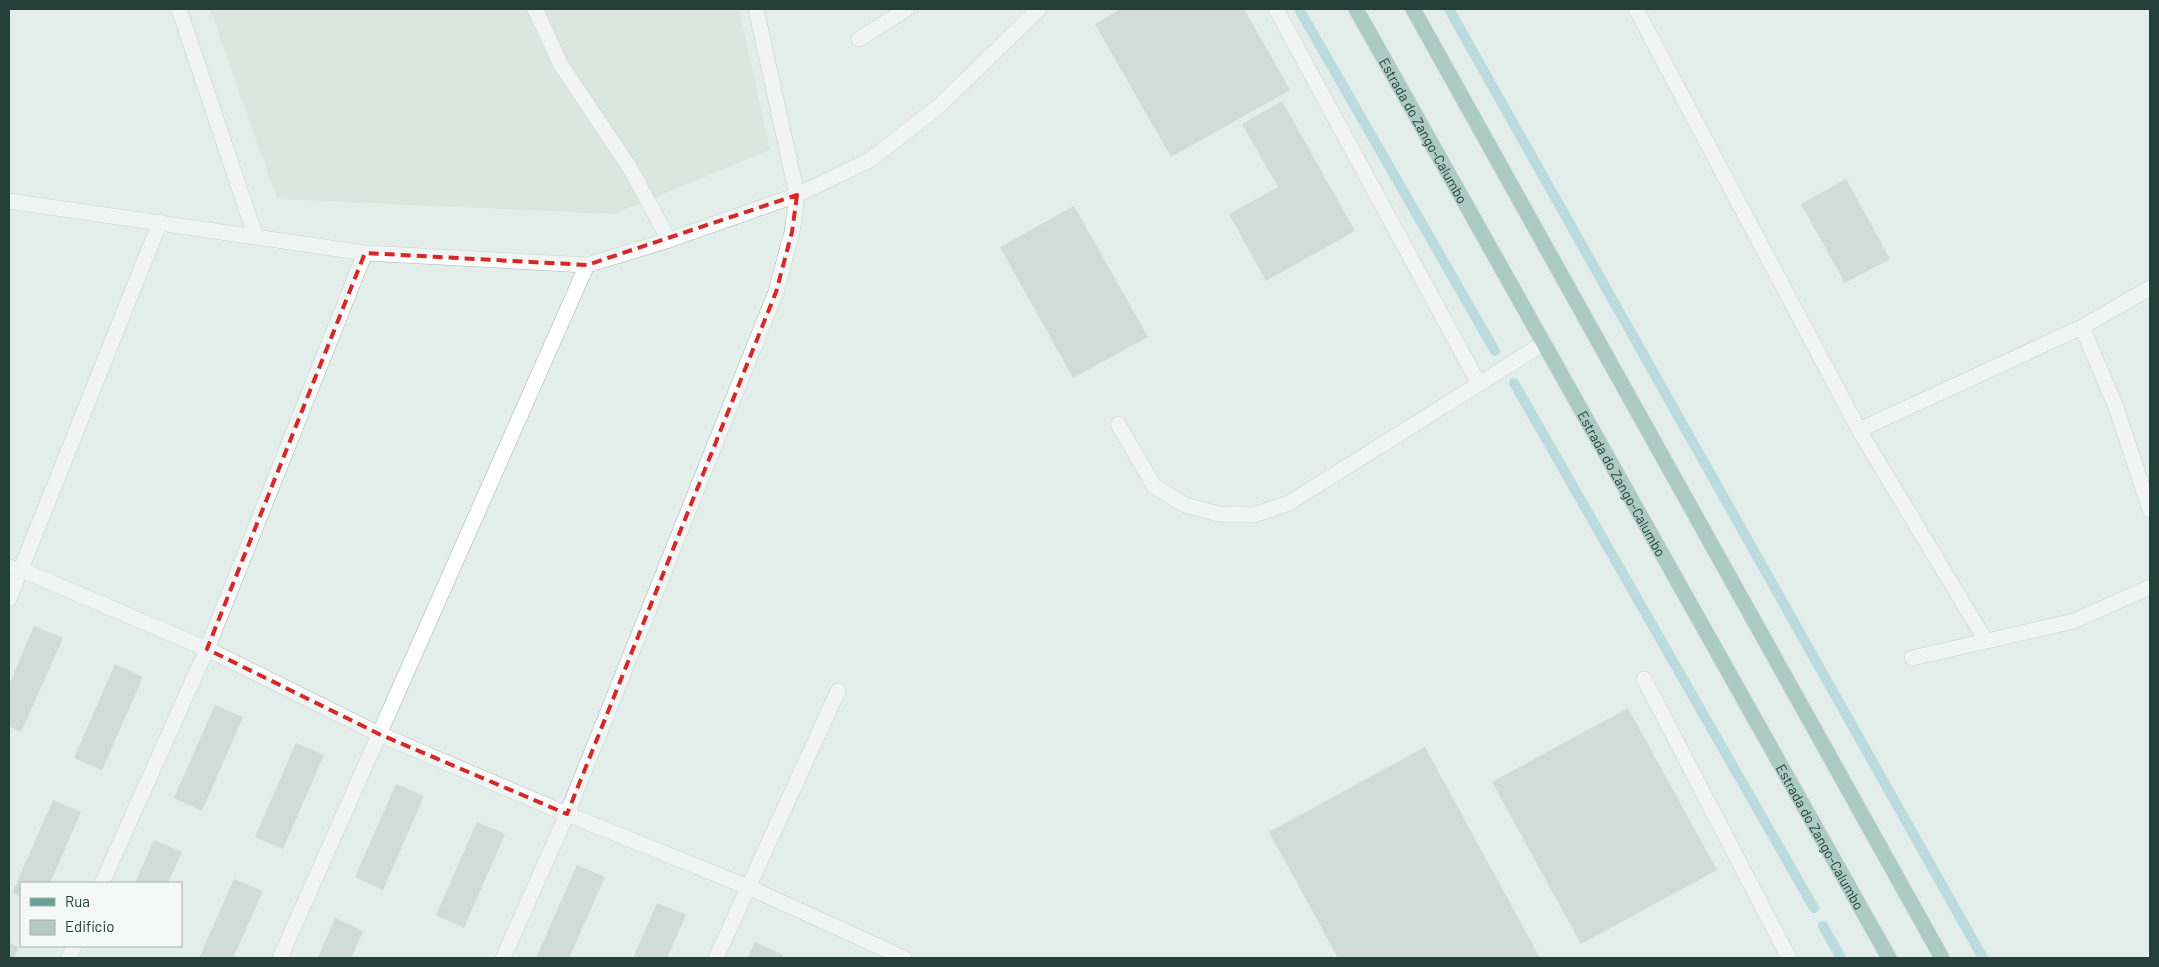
<svg xmlns="http://www.w3.org/2000/svg" width="2159" height="967" font-family="Barlow,sans-serif">
	<style>
		.built { fill: #d1ddd8 }
		.lines { fill: none; stroke-linecap: round; stroke-linejoin: round }
		.stream { stroke: #8bc6d2; stroke-width: 10 }
		.building { fill: #b8c8c2 }
		.service-casing { stroke: #a6b5b0; stroke-width: 16 }
		.minor-casing { stroke: #a6b5b0; stroke-width: 16 }
		.primary-casing { stroke: #c1c9c7; stroke-width: 16 }
		.service { stroke: #fff; stroke-width: 15 }
		.minor { stroke: #fff; stroke-width: 15 }
		.primary { stroke: #67a394; stroke-width: 15 }
		.marked { fill: none; stroke: #d62828; stroke-width: 4; stroke-dasharray: 10 6; stroke-linejoin: round }
		.labels { text-anchor: middle; dominant-baseline: central; stroke-width: 4; stroke-linejoin: round; paint-order: stroke }
		.street-label { font-size: 14px; fill: #233f37; stroke: #f4f9f7 }
	</style>
	<rect width="100%" height="100%" fill="#e3ede9"/>
	<path class="built" d="M210,9H739L770,150L614,214L277,199Z"/>
	<g class="lines">
		<path class="stream" d="M1299,9L1495,351
			M1449,9L1983,958
			M1514,383L1814,908
			M1823,926L1841,958"/>
	</g>
	<path class="building" d="M1121,9H1244L1290,90L1171,157L1095,24Z
		M1282,101L1355,231L1266,281L1229,214L1278,187L1242,124Z
		M1846,179L1890,259L1845,283L1801,204Z
		M1074,206L1148,337L1073,378L1000,247Z
		M34,626L63,638L21,732L9,726V685Z
		M115,664L143,677L102,770L74,758Z
		M215,705L243,717L202,811L174,798Z
		M1628,708L1717,870L1581,944L1492,782Z
		M296,743L324,755L283,849L255,837Z
		M1425,747L1540,958H1338L1269,832Z
		M396,784L424,796L383,890L355,877Z
		M53,800L81,812L50,883H21V897L12,893Z
		M477,822L505,834L464,928L436,915Z
		M154,840L182,852L168,883H135Z
		M577,865L605,877L569,958H536Z
		M234,879L263,891L233,958H199Z
		M657,903L686,915L667,958H633Z
		M335,918L363,931L351,958H318Z
		M755,942L784,955L782,958H748Z
		M9,943L19,947L14,958H9Z"/>
	<g class="lines">
		<defs>
			<path id="service" d="M535,9L561,65L630,168L669,240
				M1276,9L1479,384
				M859,39L907,9
				M1118,424L1154,486L1185,505L1219,514L1254,515L1289,503L1544,343
				M1644,679L1789,958"/>
			<path id="minor" d="M179,9L255,235
				M1636,9L1859,430
				M9,201L365,253L587,265L669,240L797,195L870,160L939,106L1039,9
				M2082,327L2116,407L2150,510
				M9,567L22,570L207,649L379,734L567,814L748,887L904,958
				M9,599L160,222
				M1986,641L1859,430L2082,327L2150,288
				M1912,658L2074,621L2150,587
				M102,883L207,649L365,253
				M69,958L74,946
				M280,958L587,265
				M503,958L567,814L776,292L792,232L797,195L756,9
				M716,958L838,691"/>
			<g id="primary">
				<path id="s1" d="M1356,9L1889,958"/>
				<path d="M1413,9L1942,958"/>
			</g>
		</defs>
		<use href="#service" class="service-casing"/>
		<use href="#minor" class="minor-casing"/>
		<use href="#primary" class="primary-casing"/>
		<use href="#service" class="service"/>
		<use href="#minor" class="minor"/>
		<use href="#primary" class="primary"/>
	</g>
	<path d="M0 0H2159V967H0ZM797,195L792,232L776,292L567,814L379,734L207,649L365,253L587,265Z" fill="#e3ede9" fill-opacity=".55" fill-rule="evenodd"/>
	<path class="marked" d="M797,195L792,232L776,292L567,814L379,734L207,649L365,253L587,265Z"/>
	<g class="labels">
		<g class="street-label">
			<text stroke="none"><textPath href="#s1" startOffset="139">Estrada do Zango-Calumbo</textPath></text>
			<text stroke="none"><textPath href="#s1" startOffset="544">Estrada do Zango-Calumbo</textPath></text>
			<text stroke="none"><textPath href="#s1" startOffset="949">Estrada do Zango-Calumbo</textPath></text>
		</g>
	</g>
	<rect width="2159" height="967" fill="none" stroke="#233f37" stroke-width="20"/>
	<rect x="20" y="882" width="162" height="65" fill="#f4f9f7" stroke="#a0afaa"/>
	<rect x="30" y="898" width="25" height="8" fill="#67a394" stroke="#a0afaa"/>
	<text x="65" y="907" font-size="15" fill="#233f37">Rua</text>
	<rect x="30" y="920" width="25" height="15" fill="#b8c8c2" stroke="#a0afaa"/>
	<text x="65" y="932" font-size="15" fill="#233f37">Edifício</text>
</svg>
